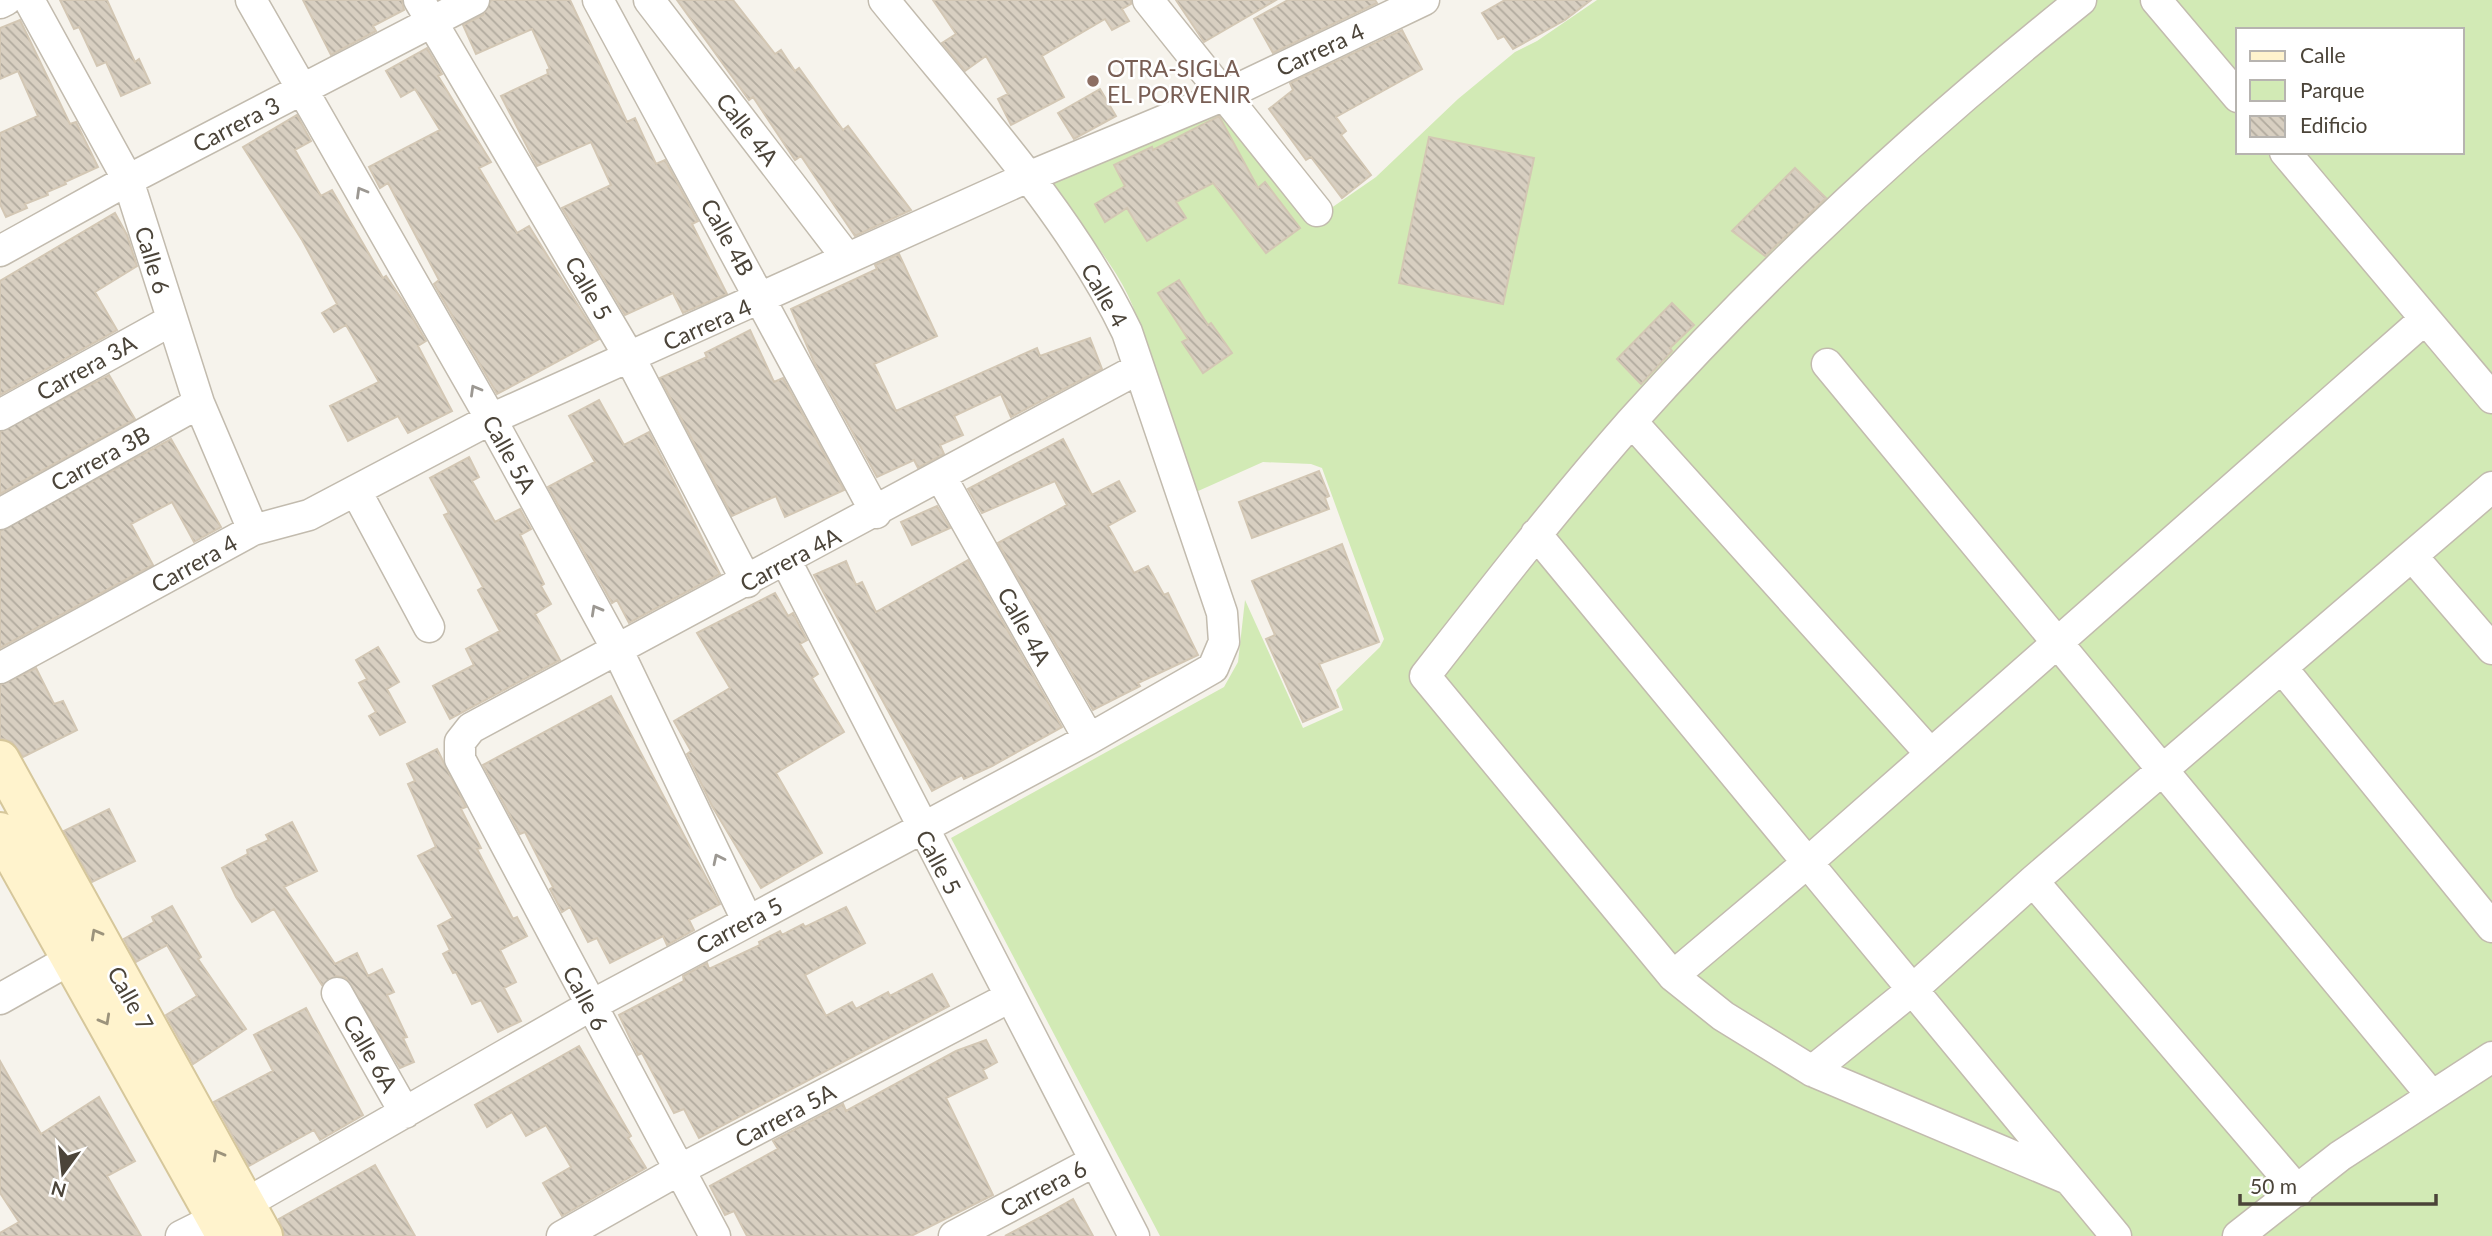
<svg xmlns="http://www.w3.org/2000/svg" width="2492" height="1236" font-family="Lato,sans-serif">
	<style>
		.green { fill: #d2eab5; fill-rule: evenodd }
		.building { fill: url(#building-back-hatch); stroke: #d3c7b4; stroke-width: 2 }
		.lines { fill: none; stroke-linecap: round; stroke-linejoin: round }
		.street-casing { stroke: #c2bbae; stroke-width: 33 }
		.secondary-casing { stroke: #d6c79b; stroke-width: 42 }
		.street { stroke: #fff; stroke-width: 30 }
		.secondary { stroke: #fff3cd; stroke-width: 38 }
		.oneway { stroke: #9c9892 }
		.oneway2 { stroke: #9c937c }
		.education-dot { fill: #8d6e63; stroke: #fff; stroke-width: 2.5 }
		.labels { text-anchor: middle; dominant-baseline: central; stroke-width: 5; stroke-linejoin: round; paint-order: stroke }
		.street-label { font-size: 23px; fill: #4b4439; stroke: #fff }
		.education-label { font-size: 23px; fill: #785e54; stroke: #fff; text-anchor: start }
	</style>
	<defs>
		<pattern id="building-back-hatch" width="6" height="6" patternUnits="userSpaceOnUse" patternTransform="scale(1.75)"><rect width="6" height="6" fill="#d8cfc1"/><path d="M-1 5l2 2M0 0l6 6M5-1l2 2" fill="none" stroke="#b1aa9e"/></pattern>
	</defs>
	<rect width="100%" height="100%" fill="#f6f3ec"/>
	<path class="green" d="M1597,0H2492V1236H1160L951,838L1224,687L1238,662L1245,600L1303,728L1343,710L1336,690L1380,647L1384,639L1322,468L1311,464L1263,462L1187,496L1142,339C1133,280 1084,232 1049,185L1219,107L1311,222L1376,177L1458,99L1515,52L1537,41ZM2238,30H2462V152H2238Z"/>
	<path class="building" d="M60,0H107L135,62L139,59L150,83L121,96L106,62L97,66L79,27L74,29Z
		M303,0H402L404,10L373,26L376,31L331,55Z
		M491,0H570L627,122L635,118L656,164L665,160L698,221L692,224L727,294L683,313L673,293L625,315L562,208L611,185L591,142L537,166L501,96L548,74L547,70L550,69L532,29L476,54L463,25L483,15Z
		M677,0H733L775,54L781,50L795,71L799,68L843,130L848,126L911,210L855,236L801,156L795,160L753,97L749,100Z
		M933,0H1131V4L1122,9L1129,21L1112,30L1105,19L1042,56L1064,97L1011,125L998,99L1008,94L986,56L965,71L942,43L956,34Z
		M1176,0H1276L1204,42Z
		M1288,0H1375L1377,3L1273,53L1254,19Z
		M1505,0H1591L1565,20L1513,49L1504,36L1498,39L1482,13Z
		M20,20L70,124L76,122L98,167L65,182L66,184L47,192L48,195L25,204L27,208L6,217L0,204V133L38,116L18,71L0,79V28Z
		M1402,30L1422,69L1336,117L1346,131L1341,135L1371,175L1342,198L1311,157L1306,160L1269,109L1293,90L1290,83Z
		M427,48L442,74L438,76L491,162L479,168L517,233L529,226L599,339L497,394L434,284L439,280L388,183L380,188L369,167L440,130L415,89L401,97L386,71Z
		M1100,89L1116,116L1074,139L1058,113Z
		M297,115L311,141L295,150L321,196L332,190L383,278L386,276L403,301L426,341L418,346L452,411L408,433L398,416L348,441L330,406L379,382L346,325L334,332L322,313L337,304L302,240L243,147Z
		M1219,116L1258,188L1265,182L1300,228L1266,253L1213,183L1176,202L1186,218L1147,241L1127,208L1105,222L1095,204L1125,186L1114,165L1152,147L1153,150Z
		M1429,137L1534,158L1503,304L1399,283Z
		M1795,168L1826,198L1765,256L1732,231Z
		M115,213L127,235L137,266L95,292L117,330L0,395V281Z
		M899,254L937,336L874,364L896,411L1037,348L1040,356L1090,338L1102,369L1011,417L1001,394L954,416L963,435L940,445L944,454L918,468L914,460L877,477L814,362L791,309L877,269L875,265Z
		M1179,280L1208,325L1211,323L1232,353L1203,373L1182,342L1188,339L1158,293Z
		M1672,303L1694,325L1670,348L1672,351L1641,384L1617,359Z
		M750,330L774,382L783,378L844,490L785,517L776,496L732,516L660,378L707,357L705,353Z
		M109,375L135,419L0,494V432Z
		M599,400L624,445L649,432L720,574L629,623L617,600L612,603L548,487L595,462L569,416Z
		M171,439L221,527L194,542L172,502L131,524L153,565L0,648V531Z
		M1063,439L1092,495L1119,481L1135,511L1108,526L1134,573L1148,566L1164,595L1168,593L1198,655L1138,683L1140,686L1093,710L998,543L1067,505L1055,481L982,513L968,489Z
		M469,457L479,477L472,481L495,522L520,509L531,529L520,535L544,584L541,586L551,604L535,614L560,660L450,719L433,686L474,665L466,649L500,631L478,590L483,587L444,515L449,513L430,478Z
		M1319,471L1329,496L1325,498L1329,509L1252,538L1239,502Z
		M937,506L950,528L912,545L901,522Z
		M1342,544L1379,642L1319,664L1338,707L1303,722L1266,639L1275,635L1252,581Z
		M968,560L1062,727L992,766L964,779L962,775L932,791L814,575L846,561L856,585L862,582L876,612Z
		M775,593L788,616L793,613L807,640L800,644L818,674L812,678L844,732L776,773L822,853L761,888L712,806L687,754L691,751L674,721L730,688L697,633Z
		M378,647L399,682L387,689L405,722L380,735L369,716L376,712L359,683L367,679L356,660Z
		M36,668L54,704L63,701L77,730L23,757L12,742L0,738V685Z
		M611,696L720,904L689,920L694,930L667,945L663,936L610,963L597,938L588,942L570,907L562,912L550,889L553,887L525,832L520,834L483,765Z
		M437,749L466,807L461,809L481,848L477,849L513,919L517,917L527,936L500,950L516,982L504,988L521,1021L498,1032L481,1000L472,1004L456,972L453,973L443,954L450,950L438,926L453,918L418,856L436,847L408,784L415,781L407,764Z
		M109,809L135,861L92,882L64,831Z
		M292,822L317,871L284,887L335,964L357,953L368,976L382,969L394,992L387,995L407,1037L403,1038L414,1062L400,1068L346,978L336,976L322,985L274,909L252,922L236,897L222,868L248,854L247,850L269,840L266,835Z
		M172,906L201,957L198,959L246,1029L193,1064L166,1015L197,996L167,945L136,962L124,939L154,922L152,917Z
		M846,907L865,943L805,975L826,1016L852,1002L856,1009L888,992L890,996L932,974L949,1006L699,1138L684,1109L674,1113L642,1053L638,1055L619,1015L684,981L683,976L707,963L709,969L760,945L759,942L780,931L782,935L803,924L805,927Z
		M306,1008L363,1115L320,1140L314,1130L249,1166L214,1102L273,1071L254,1035Z
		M986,1040L997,1062L983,1070L987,1078L946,1098L993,1195L911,1236H747L734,1211L725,1215L710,1186L778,1149L773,1141L843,1104L846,1111L956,1051Z
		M579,1046L631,1136L628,1138L646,1168L562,1216L543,1183L571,1167L546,1125L526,1136L512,1112L487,1127L475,1105Z
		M0,1061L41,1134L99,1097L135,1161L107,1176L141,1236H0V1233L19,1222L0,1193Z
		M375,1165L415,1236H285L279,1219Z
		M1073,1199L1093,1236H1005L1041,1217Z"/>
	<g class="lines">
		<defs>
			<path id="street" d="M29,0L128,180L199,403L253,530
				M251,0L491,419L618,651L747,920
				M419,0L630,358L747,582
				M598,0L876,513
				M649,0L847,258
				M1148,0L1317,211
				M2156,0L2238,97
				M0,3L6,0
				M2285,152L2492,398
				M0,251L128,180L474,0
				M1827,364L2432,1096
				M0,415L172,320
				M1632,422L1929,752
				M941,477L1089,739
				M356,491L429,627
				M0,514L199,403
				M1536,534L2116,1236
				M2412,556L2492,649
				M786,561L1134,1236
				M0,668L253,530L309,515L491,419L1028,177L1225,95L1424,0
				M2282,668L2492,927
				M2033,881L2298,1191
				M1673,976L1807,863L2425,319
				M337,993L405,1113
				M0,999L71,959
				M1812,1071L1912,990L2033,881L2492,487
				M2068,1179L1812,1071L1723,1016L1673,976L1425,676C1492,590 1559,504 1631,422C1769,268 1920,129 2081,0
				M181,1236L245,1204L590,1006L1089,739L1213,668L1224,642L1222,613L1127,332C1069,211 968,104 884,0
				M562,1236L679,1170L1010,997
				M715,1236L460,759V742L471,728L1138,369
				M954,1236L1095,1161
				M2238,1236L2340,1156L2492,1057"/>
			<path id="secondary" d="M0,760L263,1236
				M0,832L226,1236"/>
		</defs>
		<use href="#street" class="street-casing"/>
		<use href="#secondary" class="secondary-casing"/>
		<use href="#street" class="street"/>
		<use href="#secondary" class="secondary"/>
	</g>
	<defs><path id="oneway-chevron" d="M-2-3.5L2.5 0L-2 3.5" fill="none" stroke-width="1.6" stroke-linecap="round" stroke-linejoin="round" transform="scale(1.75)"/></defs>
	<g class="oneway">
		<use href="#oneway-chevron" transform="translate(361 192) rotate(-120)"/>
		<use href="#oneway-chevron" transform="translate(475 390) rotate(-120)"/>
		<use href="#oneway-chevron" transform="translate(596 610) rotate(-119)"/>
		<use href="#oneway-chevron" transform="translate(718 859) rotate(-116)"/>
	</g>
	<g class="oneway2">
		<use href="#oneway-chevron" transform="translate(96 934) rotate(-119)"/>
		<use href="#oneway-chevron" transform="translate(105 1020) rotate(61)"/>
		<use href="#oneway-chevron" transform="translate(218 1155) rotate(-119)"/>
	</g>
	<circle class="education-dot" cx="1093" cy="81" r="7"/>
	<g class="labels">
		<g class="street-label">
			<text transform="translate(1320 49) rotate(-25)">Carrera 4</text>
			<text transform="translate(236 124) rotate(-27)">Carrera 3</text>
			<text transform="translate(748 129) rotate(52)">Calle 4A</text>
			<text transform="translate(728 237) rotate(61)">Calle 4B</text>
			<text transform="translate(153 260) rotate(73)">Calle 6</text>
			<text transform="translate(589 288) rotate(60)">Calle 5</text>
			<text transform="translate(1105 295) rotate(60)">Calle 4</text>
			<text transform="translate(707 324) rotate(-24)">Carrera 4</text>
			<text transform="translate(86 367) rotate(-29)">Carrera 3A</text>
			<text transform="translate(510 454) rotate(61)">Calle 5A</text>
			<text transform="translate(100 458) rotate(-29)">Carrera 3B</text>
			<text transform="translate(790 559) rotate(-28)">Carrera 4A</text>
			<text transform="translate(194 563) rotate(-29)">Carrera 4</text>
			<text transform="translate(1025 626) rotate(61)">Calle 4A</text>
			<text transform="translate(939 862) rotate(62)">Calle 5</text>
			<text transform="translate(739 925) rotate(-28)">Carrera 5</text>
			<text transform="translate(131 998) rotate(61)">Calle 7</text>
			<text transform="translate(586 998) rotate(62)">Calle 6</text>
			<text transform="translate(371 1053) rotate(60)">Calle 6A</text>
			<text transform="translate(785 1115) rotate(-28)">Carrera 5A</text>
			<text transform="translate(1043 1188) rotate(-28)">Carrera 6</text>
		</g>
		<g class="education-label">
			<text x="1107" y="68">OTRA-SIGLA<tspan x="1107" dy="26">EL PORVENIR</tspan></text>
		</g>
	</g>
	<rect x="2236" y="28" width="228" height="126" fill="#ffffff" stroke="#b7b4b0" stroke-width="2"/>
	<rect x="2250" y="51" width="35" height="10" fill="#fff3cd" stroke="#b7b4b0" stroke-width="2"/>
	<text x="2300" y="63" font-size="21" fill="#4b4439">Calle</text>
	<rect x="2250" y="80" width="35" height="21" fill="#d2eab5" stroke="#b7b4b0" stroke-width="2"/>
	<text x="2300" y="98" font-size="21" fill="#4b4439">Parque</text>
	<rect x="2250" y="116" width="35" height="21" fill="url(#building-back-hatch)" stroke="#b7b4b0" stroke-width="2"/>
	<text x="2300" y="133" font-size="21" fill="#4b4439">Edificio</text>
	<g transform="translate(63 1173) rotate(195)" stroke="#ffffff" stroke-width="5" paint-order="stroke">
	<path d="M0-5L12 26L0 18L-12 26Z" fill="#4b4439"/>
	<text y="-10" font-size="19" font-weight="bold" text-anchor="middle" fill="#4b4439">N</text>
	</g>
	<path d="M2240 1194v10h196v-10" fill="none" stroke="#4b4439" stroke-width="3.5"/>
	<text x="2250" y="1194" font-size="21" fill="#4b4439" stroke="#ffffff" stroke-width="5" paint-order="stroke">50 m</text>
</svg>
